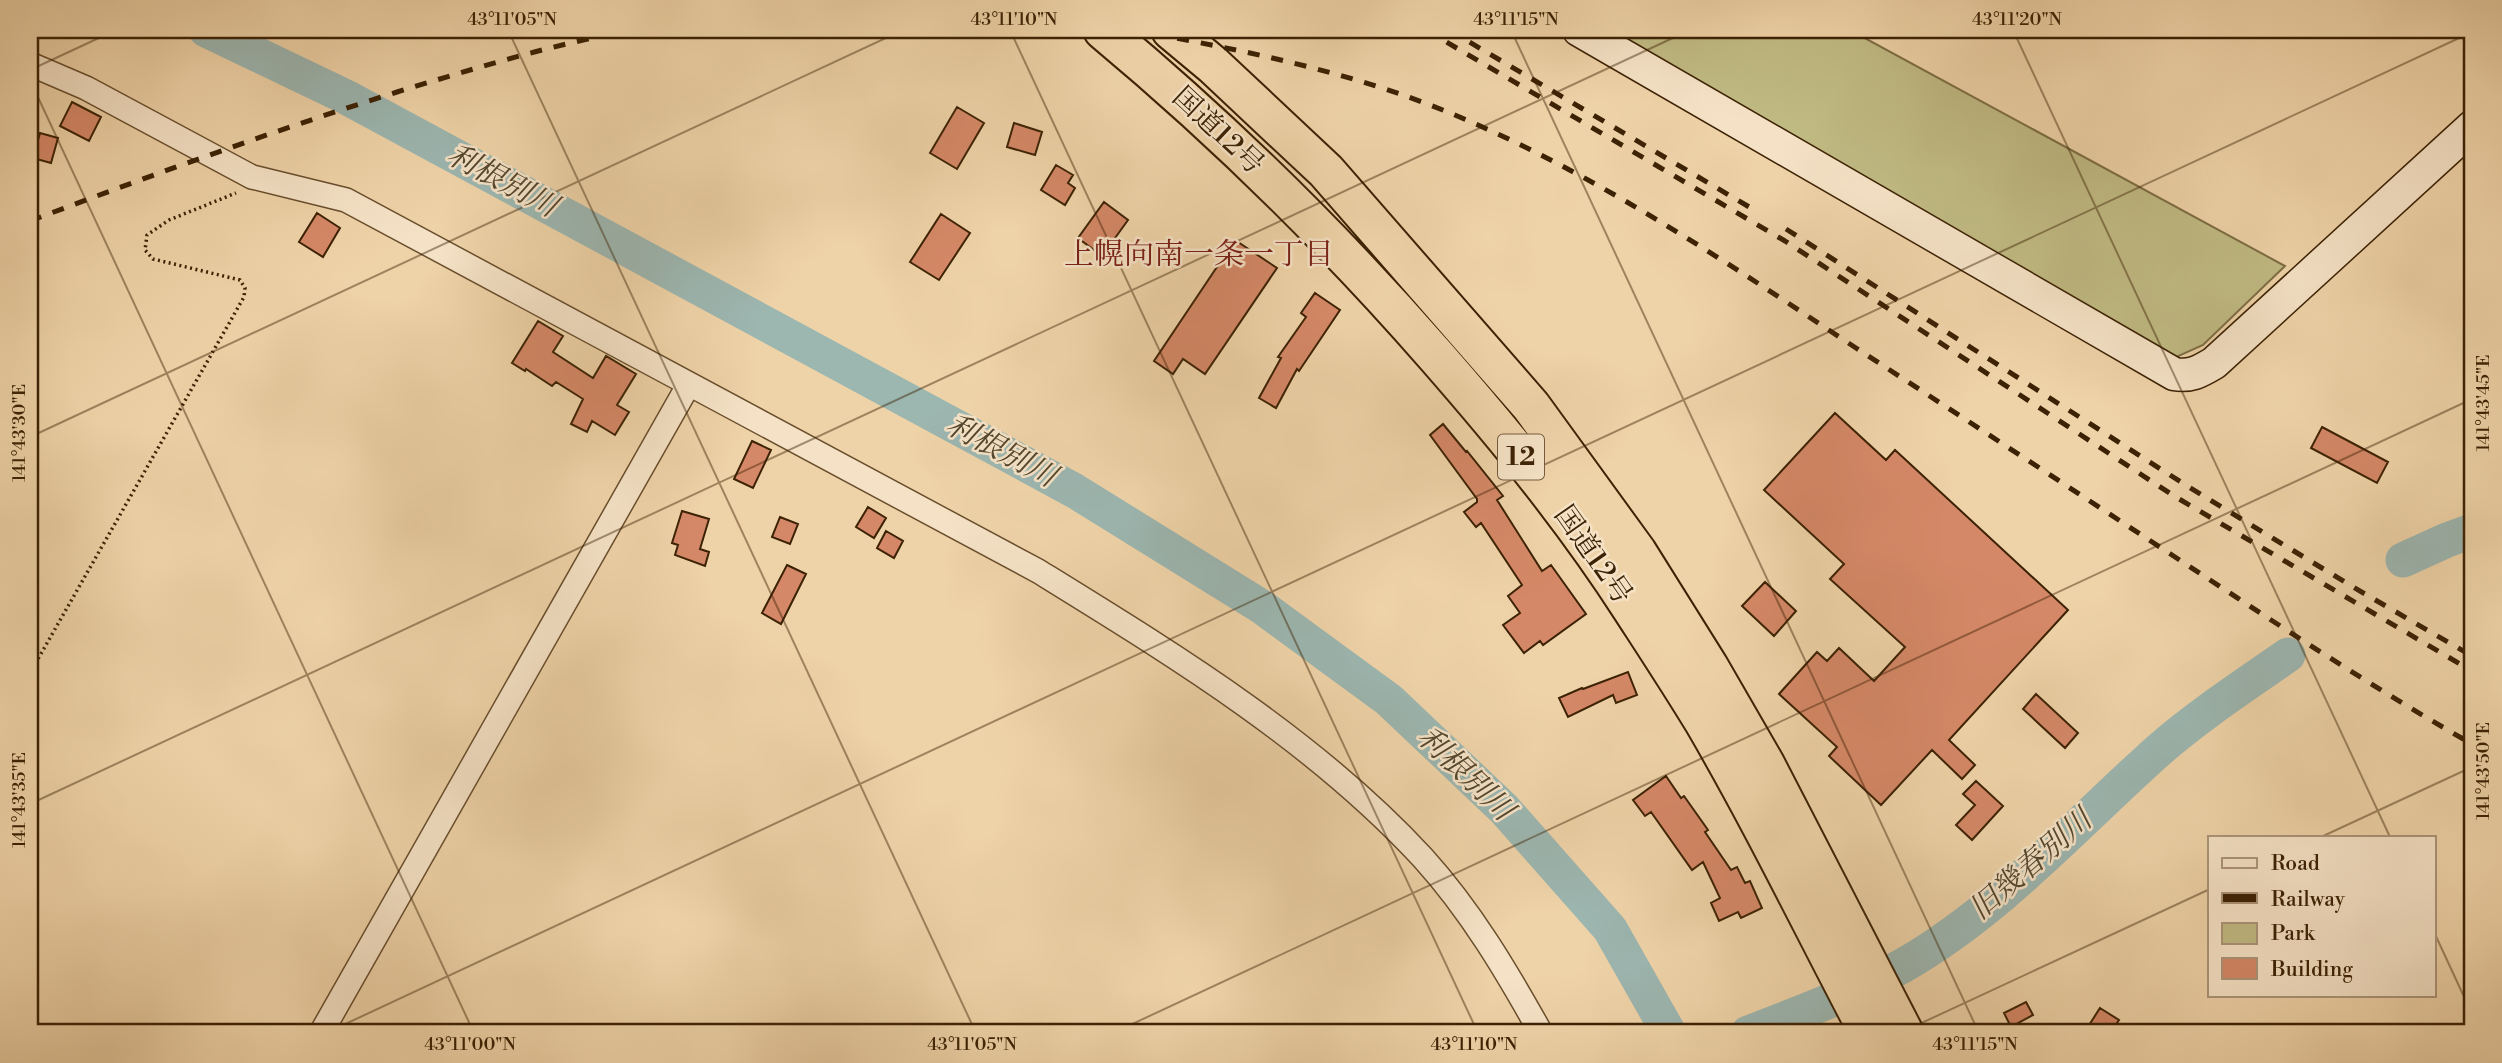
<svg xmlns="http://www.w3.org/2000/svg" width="2502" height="1063" font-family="'Libre Bodoni','Noto Serif JP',serif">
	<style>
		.green { fill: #c0ba83; stroke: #7e6e44; stroke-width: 2 }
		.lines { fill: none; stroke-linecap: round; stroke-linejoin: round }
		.river { stroke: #9cb6b0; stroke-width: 35 }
		.building { fill: #d58867; stroke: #3c2204; stroke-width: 2 }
		.street-casing { stroke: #694e2d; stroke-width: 26 }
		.secondary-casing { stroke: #3c2204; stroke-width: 35 }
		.highway-casing { stroke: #3c2204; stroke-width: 42 }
		.path { stroke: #3c2204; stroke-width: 3.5; stroke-dasharray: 2 3.5; stroke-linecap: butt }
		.street { stroke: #f5e2c6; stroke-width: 23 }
		.secondary { stroke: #f5e2c6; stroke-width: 32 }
		.highway { stroke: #efd3a8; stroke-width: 38 }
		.rail { stroke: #3c2204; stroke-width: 5; stroke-dasharray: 12 12; stroke-linecap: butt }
		.ticks { fill: none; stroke: #3c2204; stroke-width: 2; stroke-opacity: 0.45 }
		.labels { text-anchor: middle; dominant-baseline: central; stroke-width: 5; stroke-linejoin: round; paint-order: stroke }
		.shield { fill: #f5e2c6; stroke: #745c3e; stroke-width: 2 }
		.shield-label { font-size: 26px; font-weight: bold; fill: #3c2204 }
		.street-label { font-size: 28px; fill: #3c2204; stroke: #f5e2c6 }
		.water-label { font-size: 30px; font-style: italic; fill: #54472f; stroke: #f5e2c6 }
		.neighbourhood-label { font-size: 30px; fill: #7a1f14; stroke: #f5e2c6 }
		.neatline { fill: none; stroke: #3c2204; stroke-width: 2.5 }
		.ticks-label { font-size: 18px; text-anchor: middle; fill: #3c2204 }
	</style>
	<rect width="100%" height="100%" fill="#efd3a8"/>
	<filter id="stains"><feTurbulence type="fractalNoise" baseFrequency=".00286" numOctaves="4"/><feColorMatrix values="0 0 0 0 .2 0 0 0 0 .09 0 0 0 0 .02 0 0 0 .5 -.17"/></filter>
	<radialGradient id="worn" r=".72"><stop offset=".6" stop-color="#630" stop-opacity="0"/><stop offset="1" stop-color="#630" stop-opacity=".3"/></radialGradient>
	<path class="green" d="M1605,30H1850L2285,266L2203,345L2172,359Z"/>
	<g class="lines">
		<path class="river" d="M206,30L346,97L1075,491L1262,607L1389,700L1504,809L1610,929L1669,1033
			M2403,560L2447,540L2472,531
			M1748,1033C1800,1013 1855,993 1904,965C2001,909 2077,823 2159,750C2199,715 2245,685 2288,655"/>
	</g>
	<path class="building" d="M72,102L101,117L89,141L60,126Z
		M957,107L984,123L957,169L930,153Z
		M1014,123L1042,132L1035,155L1007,147Z
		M40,133L58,138L51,163L33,158Z
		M1056,165L1073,175L1068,183L1075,188L1065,205L1041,190Z
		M1104,202L1128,220L1102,256L1078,238Z
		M317,213L340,228L323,257L299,242Z
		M941,214L970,233L939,280L910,262Z
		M1235,240L1277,268L1205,374L1183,359L1173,374L1154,361Z
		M1315,293L1340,310L1299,371L1297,369L1276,408L1259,398L1281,358L1278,357L1306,317L1301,313Z
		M538,321L563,336L553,352L593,378L606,356L636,374L617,405L629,412L615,435L592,421L587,432L571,424L583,399L556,382L552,386L526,369L525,371L512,363Z
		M1835,413L1886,460L1895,450L2068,610L1949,740L1975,765L1962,779L1932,750L1881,805L1829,756L1837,747L1779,694L1817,652L1827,661L1839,648L1874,681L1905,647L1830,579L1844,564L1764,490Z
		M1443,424L1466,452L1467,451L1503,496L1497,500L1542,571L1551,565L1586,614L1543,645L1540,641L1524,653L1503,625L1520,613L1508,596L1522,585L1481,523L1476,527L1464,512L1477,502V499L1430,435Z
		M2322,427L2388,462L2377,483L2311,448Z
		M752,441L771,450L753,488L734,479Z
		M868,507L886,518L874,538L856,527Z
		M682,511L709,519L700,549L709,552L705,566L675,555L678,545L672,543Z
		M780,517L798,524L790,544L772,537Z
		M886,531L903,541L894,558L877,548Z
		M787,565L806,574L781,624L762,613Z
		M1765,582L1796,611L1774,636L1742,606Z
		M1628,672L1637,695L1616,703L1613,695L1568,717L1559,698L1582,688L1583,689Z
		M2036,694L2078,733L2065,748L2023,709Z
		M1666,776L1681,798L1684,796L1708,830L1705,832L1731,870L1737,867L1745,883L1750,881L1762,908L1741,918L1738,912L1719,921L1711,903L1720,898L1703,862L1692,870L1651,812L1645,816L1633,800Z
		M1976,781L2003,806L1972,840L1956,825L1975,805L1963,794Z
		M2026,1002L2033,1015L2011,1027L2004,1013Z
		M2100,1008L2119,1020L2110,1033H2084Z"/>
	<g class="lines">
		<defs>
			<path id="street" d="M30,64L86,88L252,177L346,200L1038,571C1174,655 1314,740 1423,858C1471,911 1507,972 1541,1033
				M321,1033L689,384"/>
			<path id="secondary" d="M1579,30L2174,374C2190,377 2199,372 2214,363L2472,127"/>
			<path id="highway" d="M1103,30C1223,130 1333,238 1436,356C1506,436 1574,519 1632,609C1656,646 1681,684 1704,722C1763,823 1814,929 1869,1033
				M1171,30L1213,65L1326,171L1531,406L1637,552L1709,667L1765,764L1904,1033"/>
		</defs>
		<use href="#street" class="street-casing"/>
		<use href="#secondary" class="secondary-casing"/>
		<use href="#highway" class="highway-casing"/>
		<path class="path" d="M30,673L244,297L245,288L240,280L153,259L145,250L147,235L169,220L236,193"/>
		<use href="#street" class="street"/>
		<use href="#secondary" class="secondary"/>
		<use href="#highway" class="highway"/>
		<path class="rail" d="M1130,30C1235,48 1352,72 1450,113C1595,173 1726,262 1856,348C1962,417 2067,486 2172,555C2271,620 2370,686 2472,744
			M1426,30L1785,241L2174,496L2472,671
			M1449,30L1756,211
			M30,221C152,175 273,131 397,92C476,68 553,44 634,30
			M1786,229L2184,484L2353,587L2472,656"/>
	</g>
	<path class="ticks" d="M508,30L976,1033M1010,30L1478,1033M1511,30L1979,1033M2013,30L2390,837M30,70L116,30M30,80L474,1033M30,437L903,30M30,804L1690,30M2321,837L2472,767M2434,932L2472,1014M326,1033L2472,32M1113,1033L2472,399M1900,1033L2210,889"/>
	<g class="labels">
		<rect class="shield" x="1498" y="434.5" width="46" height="45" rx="5"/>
		<g class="shield-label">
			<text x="1521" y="457">12</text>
		</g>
		<g class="street-label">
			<text transform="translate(1218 131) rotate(43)">国道12号</text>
			<text transform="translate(1593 555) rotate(55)">国道12号</text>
		</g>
		<g class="water-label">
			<text transform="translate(502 181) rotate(28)">利根別川</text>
			<text transform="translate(1001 451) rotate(28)">利根別川</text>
			<text transform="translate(1465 774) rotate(44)">利根別川</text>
			<text transform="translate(2031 865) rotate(-41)">旧幾春別川</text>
		</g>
		<g class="neighbourhood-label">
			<text x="1199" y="255">上幌向南一条一丁目</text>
		</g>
	</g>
	<rect width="2502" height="1063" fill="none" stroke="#efd3a8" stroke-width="77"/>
	<rect x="2208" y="836" width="228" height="161" fill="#f5e2c6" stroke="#ab9578" stroke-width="2"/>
	<rect x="2222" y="858" width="35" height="10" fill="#f5e2c6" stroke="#ab9578" stroke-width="2"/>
	<text x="2271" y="870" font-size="21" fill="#3c2204">Road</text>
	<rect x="2222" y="893" width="35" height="10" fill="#3c2204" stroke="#ab9578" stroke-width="2"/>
	<text x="2271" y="906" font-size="21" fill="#3c2204">Railway</text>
	<rect x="2222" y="923" width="35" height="21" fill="#c0ba83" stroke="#ab9578" stroke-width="2"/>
	<text x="2271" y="940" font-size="21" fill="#3c2204">Park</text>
	<rect x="2222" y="958" width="35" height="21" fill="#d58867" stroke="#ab9578" stroke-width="2"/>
	<text x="2271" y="976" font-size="21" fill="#3c2204">Building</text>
	<rect x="38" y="38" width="2426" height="986" class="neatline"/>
	<g class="ticks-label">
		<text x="512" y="25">43°11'05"N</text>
		<text x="1014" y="25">43°11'10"N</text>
		<text x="1516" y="25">43°11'15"N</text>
		<text x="2017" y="25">43°11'20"N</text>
		<text transform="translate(2483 403) rotate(-90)" y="6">141°43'45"E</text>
		<text transform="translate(19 433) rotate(-90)" y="6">141°43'30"E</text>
		<text transform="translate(2483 771) rotate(-90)" y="6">141°43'50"E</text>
		<text transform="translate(19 800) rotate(-90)" y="6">141°43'35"E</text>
		<text x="470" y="1050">43°11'00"N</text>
		<text x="972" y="1050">43°11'05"N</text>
		<text x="1474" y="1050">43°11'10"N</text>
		<text x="1975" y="1050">43°11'15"N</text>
	</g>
	<rect width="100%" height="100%" filter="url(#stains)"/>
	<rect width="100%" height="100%" fill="url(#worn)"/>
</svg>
